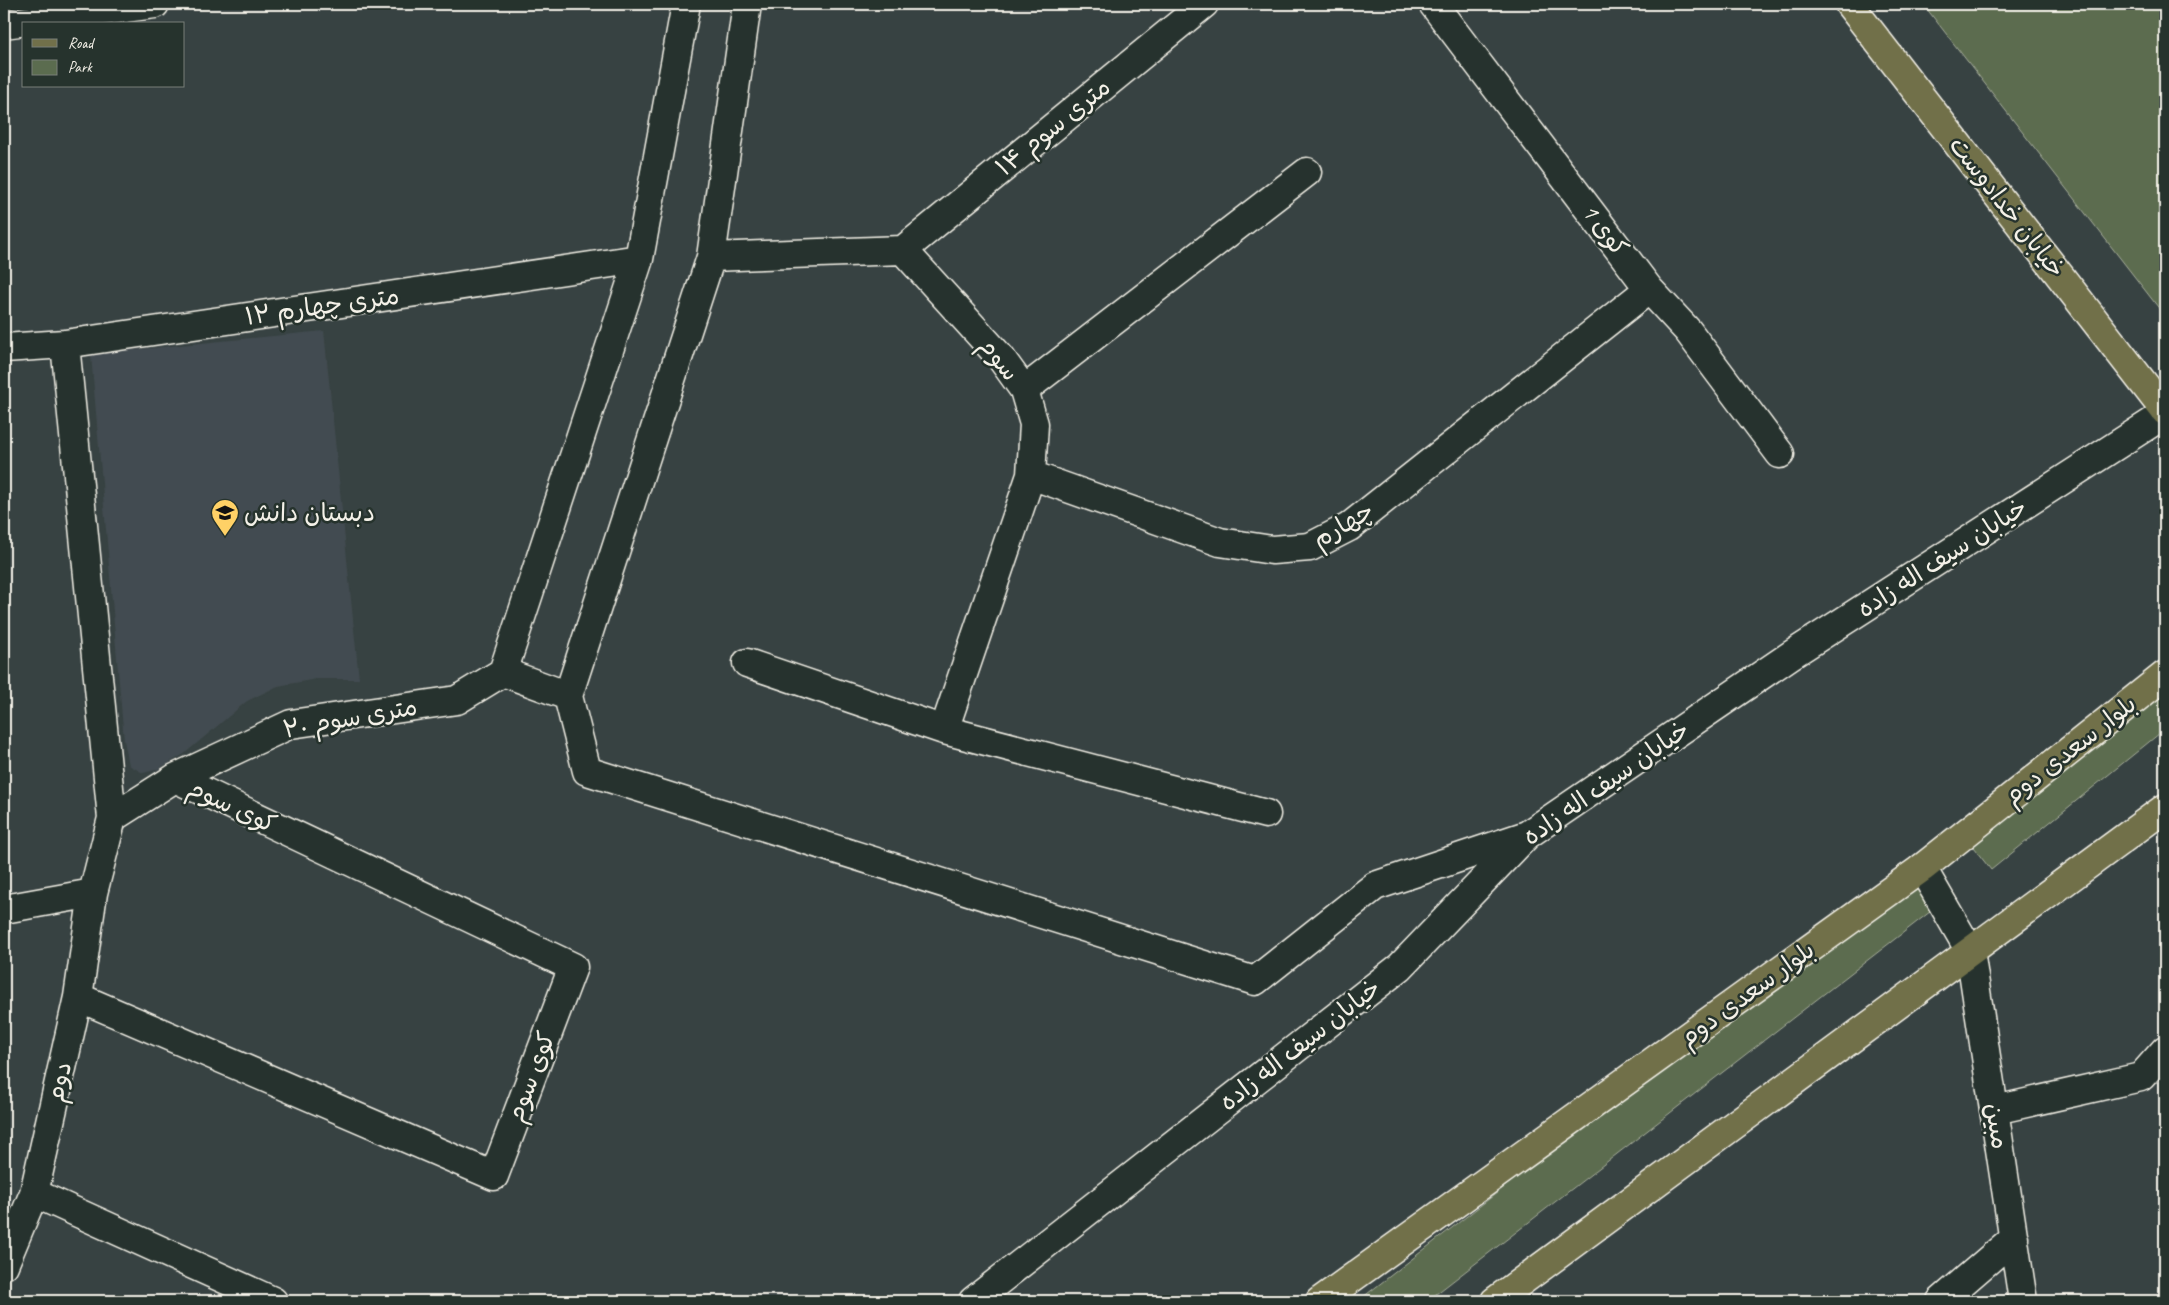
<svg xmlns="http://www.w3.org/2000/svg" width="2169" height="1305" font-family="Caveat,'Playpen Sans Arabic',sans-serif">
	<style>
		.built { fill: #434c51 }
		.green { fill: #5b6c4f; stroke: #a8ae9c }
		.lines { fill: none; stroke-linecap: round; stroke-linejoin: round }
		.minor-casing { stroke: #f4f1e8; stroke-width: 31 }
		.major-casing { stroke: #f4f1e8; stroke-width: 31 }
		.minor { stroke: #26332d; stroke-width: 28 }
		.major { stroke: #71704a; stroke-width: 28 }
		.labels { text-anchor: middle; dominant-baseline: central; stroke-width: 5; stroke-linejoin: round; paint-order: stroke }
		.street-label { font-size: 25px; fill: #f4f1e8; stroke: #26332d }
		.poi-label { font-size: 25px; fill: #f4f1e8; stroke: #26332d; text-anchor: start }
	</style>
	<rect width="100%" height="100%" fill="#374242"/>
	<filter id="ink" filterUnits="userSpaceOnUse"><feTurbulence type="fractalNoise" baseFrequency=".02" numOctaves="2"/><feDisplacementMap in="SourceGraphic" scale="10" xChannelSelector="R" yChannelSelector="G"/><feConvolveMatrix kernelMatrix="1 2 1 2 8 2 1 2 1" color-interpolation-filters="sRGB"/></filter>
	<g filter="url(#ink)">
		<path class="built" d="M324,331L359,679H316L278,686L247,701L184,754L159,769L143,773L129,765L124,740L91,354Z"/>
		<path class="green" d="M1923,4H2165V316Z
			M2165,668V729L1991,870L1966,838Z
			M1905,875L1935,908L1427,1301H1358Z"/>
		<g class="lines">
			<defs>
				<path id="minor" d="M747,4L711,257L568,696L587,771L1255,981L1375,886L1527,835
					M1433,4L1649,289L1688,331L1780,454
					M4,24L155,4
					M903,250L1204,4
					M711,257L903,250L1001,358L1024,390L1307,172
					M4,348L65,344L639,259
					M1024,390L1034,424L1031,475L1220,542L1272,550L1310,547L1349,527L1649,289
					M747,663L944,730L1266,814
					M503,672L639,259L686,4
					M944,730L1031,475
					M112,818L175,778L291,724L457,700L503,672L568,696
					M1922,868L1970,951L2023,1301
					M4,909L93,893
					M78,997L494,1176L573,967L175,778
					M1995,1110L2141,1077L2165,1050
					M34,1193L273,1301
					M4,1265L34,1193L78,997L93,893L112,818L65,344
					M973,1301L1400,967L1527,835L1791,655L2165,414
					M1941,1301L2014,1238"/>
				<path id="major" d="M1849,4L2165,411
					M1320,1301L1922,868L2165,675
					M1495,1301L2165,808"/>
			</defs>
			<use href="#minor" class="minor-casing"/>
			<use href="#major" class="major-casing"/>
			<use href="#minor" class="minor"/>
			<use href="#major" class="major"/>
		</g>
	</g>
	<defs>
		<symbol id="school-pin" viewBox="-11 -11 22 30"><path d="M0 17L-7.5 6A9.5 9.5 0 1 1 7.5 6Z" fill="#ffd166" stroke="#26332d"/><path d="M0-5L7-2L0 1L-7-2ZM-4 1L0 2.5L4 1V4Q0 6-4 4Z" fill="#111"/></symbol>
	</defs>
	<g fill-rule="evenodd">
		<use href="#school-pin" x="209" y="497" width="32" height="43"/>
	</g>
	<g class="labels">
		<g class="street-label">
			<text transform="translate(1053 127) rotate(-39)">۱۴ متری سوم</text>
			<text transform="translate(2007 207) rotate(52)">خیابان خدادوست</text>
			<text transform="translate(1605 230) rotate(53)">کوی 1</text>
			<text transform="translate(322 306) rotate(-8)">۱۲ متری چهارم</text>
			<text transform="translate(999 359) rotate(51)">سوم</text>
			<text transform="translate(1343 525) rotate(-31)">چهارم</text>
			<text transform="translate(1942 558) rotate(-33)">خیابان سیف اله زاده</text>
			<text transform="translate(350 718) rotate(-10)">۲۰ متری سوم</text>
			<text transform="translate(2070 750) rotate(-38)">بلوار سعدی دوم</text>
			<text transform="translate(1606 783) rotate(-35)">خیابان سیف اله زاده</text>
			<text transform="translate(232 806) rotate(25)">کوی سوم</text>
			<text transform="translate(1747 994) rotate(-36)">بلوار سعدی دوم</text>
			<text transform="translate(1300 1045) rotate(-38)">خیابان سیف اله زاده</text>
			<text transform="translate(531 1077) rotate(-69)">کوی سوم</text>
			<text transform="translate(59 1082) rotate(-77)">دوم</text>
			<text transform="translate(1997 1126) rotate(81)">مبین</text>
		</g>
		<g class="poi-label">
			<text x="244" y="513">دبستان دانش</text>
		</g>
	</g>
	<rect width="2169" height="1305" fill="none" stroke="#26332d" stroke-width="20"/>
	<rect x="10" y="10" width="2149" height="1285" fill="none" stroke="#f4f1e8" stroke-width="2" filter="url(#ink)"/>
	<rect x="22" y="22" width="162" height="65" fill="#26332d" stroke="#787f78"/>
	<rect x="32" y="39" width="25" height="8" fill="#71704a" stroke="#787f78"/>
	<text x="68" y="48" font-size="15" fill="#f4f1e8">Road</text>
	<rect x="32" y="60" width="25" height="15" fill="#5b6c4f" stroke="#787f78"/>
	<text x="68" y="72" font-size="15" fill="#f4f1e8">Park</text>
</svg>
